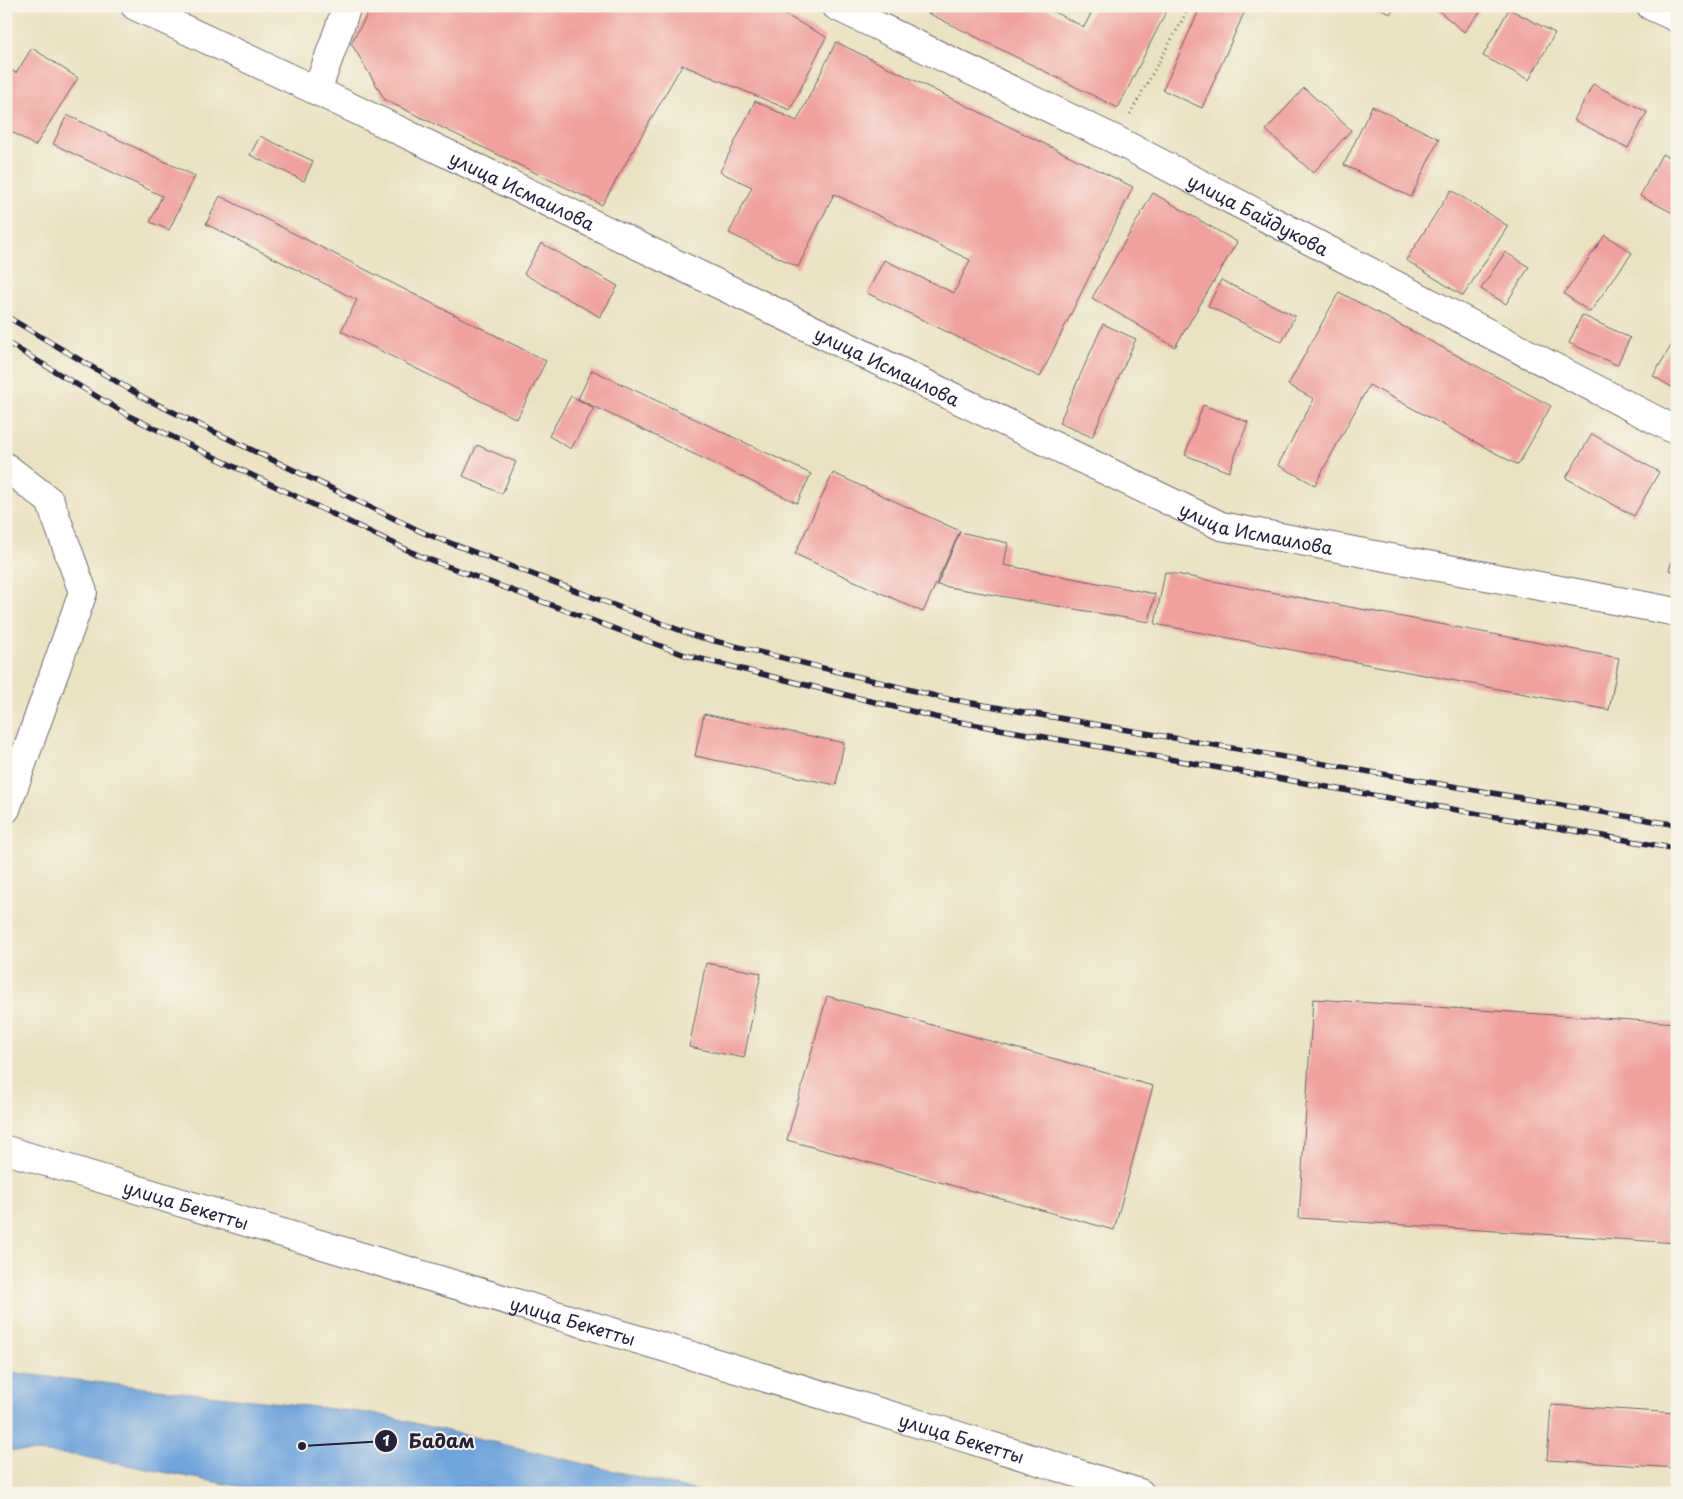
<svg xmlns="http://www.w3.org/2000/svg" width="1683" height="1499" font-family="'Playpen Sans',sans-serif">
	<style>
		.water { fill: #6fa4dc; stroke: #48638c }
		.building { fill: #f0a09e }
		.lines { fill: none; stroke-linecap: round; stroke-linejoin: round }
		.minor-casing { stroke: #68656a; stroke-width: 30 }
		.major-casing { stroke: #68656a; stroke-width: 30 }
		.path { stroke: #68656a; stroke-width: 3; stroke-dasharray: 1 4; stroke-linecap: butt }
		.minor { stroke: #fff; stroke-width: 28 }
		.major { stroke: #fff; stroke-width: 28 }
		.rail-casing { stroke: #22223b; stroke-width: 5.5 }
		.rail { stroke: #f7f3e8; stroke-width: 4; stroke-dasharray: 11; stroke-linecap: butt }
		.labels { text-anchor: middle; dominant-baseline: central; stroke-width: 4; stroke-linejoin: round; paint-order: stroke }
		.street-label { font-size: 18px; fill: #22223b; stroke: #f7f3e8 }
		.leader { fill: none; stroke: #22223b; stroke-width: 2 }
		.callout-dot { fill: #22223b; stroke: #f7f3e8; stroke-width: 2 }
		.mark-label { font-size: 15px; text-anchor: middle; font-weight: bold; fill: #fff }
		.callout-label { font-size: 19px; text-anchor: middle; font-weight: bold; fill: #22223b; stroke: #f7f3e8; stroke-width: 4; stroke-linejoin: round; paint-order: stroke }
	</style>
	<rect width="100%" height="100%" fill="#f7f3e8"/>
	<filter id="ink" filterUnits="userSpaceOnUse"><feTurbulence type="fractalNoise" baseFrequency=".02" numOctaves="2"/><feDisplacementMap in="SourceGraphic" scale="10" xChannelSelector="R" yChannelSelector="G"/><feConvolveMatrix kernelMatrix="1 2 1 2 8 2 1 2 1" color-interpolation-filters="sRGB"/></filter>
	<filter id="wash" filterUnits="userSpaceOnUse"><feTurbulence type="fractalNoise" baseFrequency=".0096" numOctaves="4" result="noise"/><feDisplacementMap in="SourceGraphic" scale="20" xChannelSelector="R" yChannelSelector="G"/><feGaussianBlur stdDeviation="1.12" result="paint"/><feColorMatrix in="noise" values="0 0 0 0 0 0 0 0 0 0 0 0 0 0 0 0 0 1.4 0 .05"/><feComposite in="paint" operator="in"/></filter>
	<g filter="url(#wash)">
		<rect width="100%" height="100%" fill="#ebe2c2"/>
		<path class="water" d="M6,1372L377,1414L705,1493H273L74,1455L6,1450Z"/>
		<g id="blocks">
			<path class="building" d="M374,6H769L826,37L790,110L682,65L602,205L385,100L351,43L370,10Z
				M914,6H1042L1084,27L1095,6H1169L1118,108Z
				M1201,6H1247L1202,108L1163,90Z
				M1377,6H1395L1390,14Z
				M1433,6H1485L1464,32Z
				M1509,9L1555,33L1529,80L1483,56Z
				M836,42L1133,187L1040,377L867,293L884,260L954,293L970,260L834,194L798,267L729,233L752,187L720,172L755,101L797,121Z
				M32,48L78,78L35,146L6,128V67L16,73Z
				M1593,84L1647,112L1628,148L1574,120Z
				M1304,88L1351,130L1313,173L1266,130Z
				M1372,106L1439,139L1411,197L1344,165Z
				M67,115L195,176L169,230L150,222L162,196L53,144Z
				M260,136L313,161L304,181L250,155Z
				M1662,154L1677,162V215L1640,196Z
				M1451,190L1508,226L1463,296L1406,260Z
				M1153,193L1237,242L1175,347L1092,298Z
				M220,196L546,361L517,419L341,331L357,300L206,224Z
				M1605,235L1632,253L1590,312L1564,294Z
				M541,243L618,286L600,317L524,274Z
				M1505,252L1529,267L1506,304L1481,289Z
				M1221,280L1295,316L1282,342L1208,306Z
				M1339,292L1551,406L1518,465L1369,385L1315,485L1278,465L1314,399L1288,385Z
				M1582,315L1630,338L1617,365L1569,343Z
				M1103,324L1136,339L1092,437L1059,423Z
				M1677,336V390L1653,376Z
				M592,370L811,474L797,503L578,399Z
				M571,396L594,408L571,449L549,436Z
				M1203,405L1248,422L1229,472L1185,455Z
				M1592,434L1659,472L1634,516L1566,478Z
				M477,445L516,462L502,494L463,476Z
				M833,473L960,531L923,612L795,554Z
				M960,532L1008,543L1004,565L1155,594L1149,622L937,585Z
				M1676,549L1677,550V572L1669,570Z
				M1165,572L1619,658L1609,710L1155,624Z
				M704,714L844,743L836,785L695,756Z
				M706,963L761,973L744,1058L689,1047Z
				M827,996L1153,1086L1114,1230L787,1140Z
				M1313,999L1677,1023V1243L1299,1218Z
				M1551,1405L1677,1413V1468L1547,1460Z"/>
		</g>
	</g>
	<g filter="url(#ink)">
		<use href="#blocks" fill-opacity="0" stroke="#68656a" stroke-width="1"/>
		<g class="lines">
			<defs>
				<g id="minor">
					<path id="s1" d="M836,6L1116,140L1677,431"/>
					<path d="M1651,6L1677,18"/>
					<path d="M317,91L347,6"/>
					<path d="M6,467L50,501L83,592L6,809"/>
					<path id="s2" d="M6,1150L956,1435L1140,1493"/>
				</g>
				<g id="major">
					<path id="s3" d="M135,6L317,91L1221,526L1677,612"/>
				</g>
			</defs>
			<use href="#minor" class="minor-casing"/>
			<use href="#major" class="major-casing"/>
			<path class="path" d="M1130,114L1190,6"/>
			<use href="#minor" class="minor"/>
			<use href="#major" class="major"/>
			<defs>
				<path id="rail" d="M6,316L146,399L424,533L695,636L943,698L1677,825
					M6,342L131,417L420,556L685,655L943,719L1677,849"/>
			</defs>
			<use href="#rail" class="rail-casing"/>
			<use href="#rail" class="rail"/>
		</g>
	</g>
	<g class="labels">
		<g class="street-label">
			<text stroke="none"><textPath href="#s3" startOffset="429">улица Исмаилова</textPath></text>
			<text stroke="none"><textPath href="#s1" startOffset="471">улица Байдукова</textPath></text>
			<text stroke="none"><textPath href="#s3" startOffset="834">улица Исмаилова</textPath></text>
			<text stroke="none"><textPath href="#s3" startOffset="1239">улица Исмаилова</textPath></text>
			<text stroke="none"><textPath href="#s2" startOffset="188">улица Бекетты</textPath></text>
			<text stroke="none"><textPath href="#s2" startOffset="592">улица Бекетты</textPath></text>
			<text stroke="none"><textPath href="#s2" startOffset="998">улица Бекетты</textPath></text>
		</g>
	</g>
	<path class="leader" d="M302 1446L386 1441"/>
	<g class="callout-dot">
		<circle cx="302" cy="1446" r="5"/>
		<circle cx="386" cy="1441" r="12"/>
	</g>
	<g class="mark-label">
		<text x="386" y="1446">1</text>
	</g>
	<g class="callout-label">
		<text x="442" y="1448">Бадам</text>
	</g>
	<rect width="1683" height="1499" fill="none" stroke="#f7f3e8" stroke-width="25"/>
</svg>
